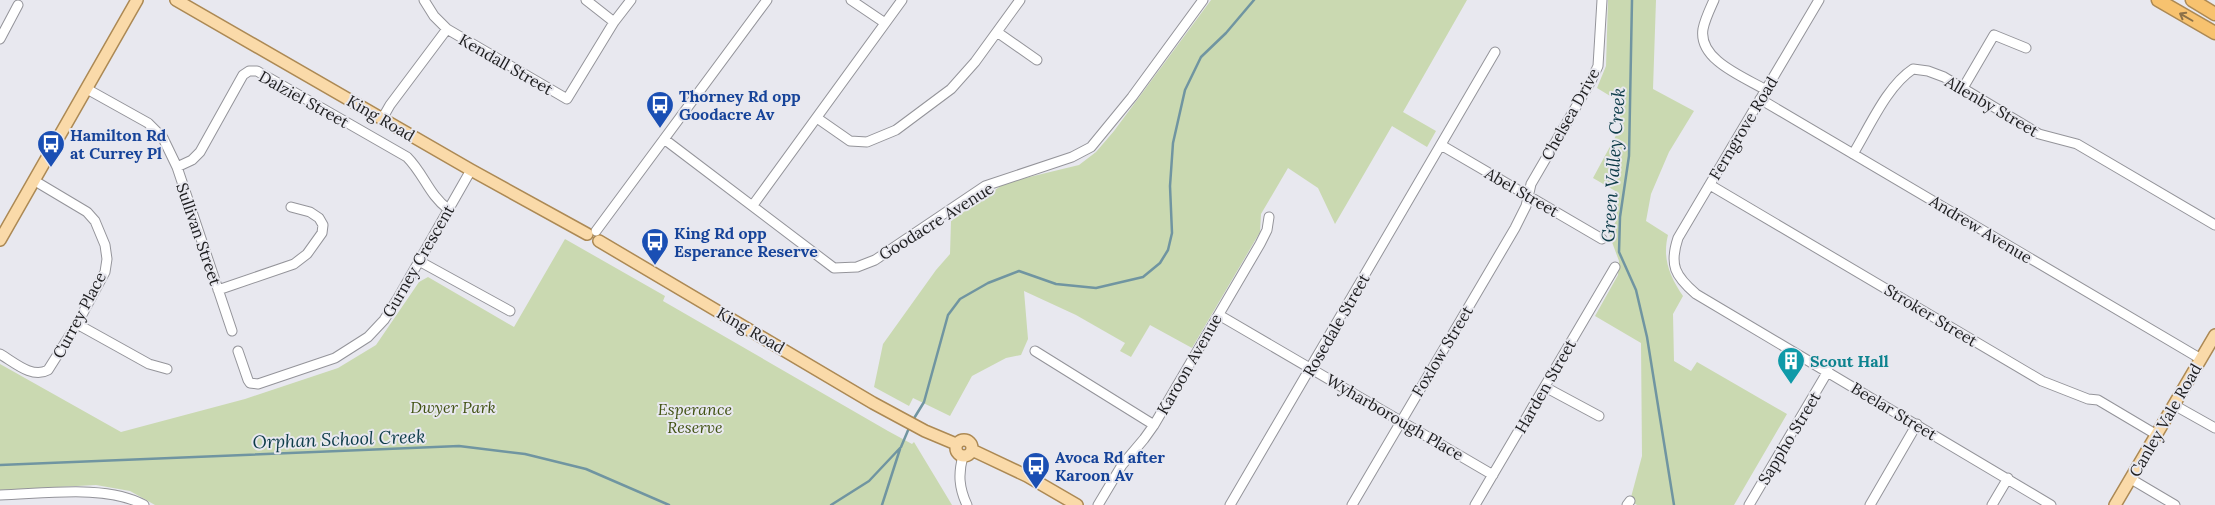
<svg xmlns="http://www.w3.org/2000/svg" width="2215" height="505" font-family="Lora,serif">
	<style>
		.green { fill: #cad9b1 }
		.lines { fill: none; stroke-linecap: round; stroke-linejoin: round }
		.stream { stroke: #7095a1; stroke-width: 2.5 }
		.minor-casing { stroke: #94949a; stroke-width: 11 }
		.major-casing { stroke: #ac8954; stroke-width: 14 }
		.highway-casing { stroke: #ac8954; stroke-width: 15 }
		.minor { stroke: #fff; stroke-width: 9 }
		.major { stroke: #fadaa9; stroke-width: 11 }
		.highway { stroke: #f7c26f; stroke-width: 12 }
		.oneway { stroke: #8c7148 }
		.labels { text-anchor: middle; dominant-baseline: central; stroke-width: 4; stroke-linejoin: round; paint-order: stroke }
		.street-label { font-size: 16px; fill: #202022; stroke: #e8e8ef }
		.transit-label { font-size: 16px; font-weight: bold; fill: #164399; stroke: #e8e8ef; text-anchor: start }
		.culture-label { font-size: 16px; font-weight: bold; fill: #0d838f; stroke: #e8e8ef; text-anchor: start }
		.park-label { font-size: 16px; font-style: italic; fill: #415213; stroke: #e8e8ef }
		.water-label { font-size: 18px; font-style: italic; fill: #0c3b48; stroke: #e8e8ef }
	</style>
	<rect width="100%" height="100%" fill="#e8e8ef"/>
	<path class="green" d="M1211,0H1467L1403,112L1436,131L1427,147L1392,126L1335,224L1318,188L1288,168L1261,214L1260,232L1192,348L1150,325L1131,357L1120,351L1125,343L1076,315L1024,291L1028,339L1021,355L1006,358L972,376L950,416L913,398L909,406L874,387L883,344L936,270L950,254L951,221L1005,183L1079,165L1096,152L1114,131Z
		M1608,0H1656L1653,89L1694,111L1669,152L1651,194L1646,221L1668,235C1662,259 1670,277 1683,296L1673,314L1674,361L1691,371L1697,362L1787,414L1734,505H1637L1630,501L1642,456L1641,343L1595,316L1618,275L1619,261L1609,234L1616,221L1617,192L1593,178L1620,128V102L1597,88L1606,66Z
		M565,239L665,296L663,301L888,431L912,444L914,442L952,505H155L130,491L96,485L0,490V364L121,432L245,399L338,368L376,345L419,282L428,277L514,327Z"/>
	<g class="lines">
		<path class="stream" d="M1632,0L1629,156L1620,217L1619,252L1636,290L1647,337L1674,505
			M913,420L924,402L948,315L960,299L988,283L1019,271L1056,284L1096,288L1143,277L1160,263L1168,250L1172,233L1170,186L1173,143L1185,90L1201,57L1226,33L1254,0
			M0,465L459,446L525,454L586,469L669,505
			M831,505L869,481L901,447L909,428
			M882,505L900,449"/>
		<defs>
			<path id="minor" d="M424,0L434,16L447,29L567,99L614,22L631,0
				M586,0L614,22
				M851,0L885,23
				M1714,0C1710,9 1705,19 1703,29C1698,60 1744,77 1766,90
				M1819,0L1678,238C1669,265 1675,276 1696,294L2051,505
				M997,32L1037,60
				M0,39L18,5
				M1963,88L1994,35L2026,48
				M87,89L148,123L163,138L177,167L232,331
				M1760,99L2201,359
				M817,118L850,141L867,142L896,130L951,89L975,62L1020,0
				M382,119L390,105L447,29
				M664,139L834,268L857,267L875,260L985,186L1072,157L1091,147L1132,97L1203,0
				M1441,145L1602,239
				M1853,154C1870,126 1887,86 1913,69L1928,71L1944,77L2039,134L2077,144L2215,225
				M177,167L192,160L200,152L243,75L249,71H257L407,157C424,174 429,195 448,209
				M1710,185L2042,381L2088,399L2098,400L2157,435
				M753,205L902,0
				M596,231L767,0
				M419,261L510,311
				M218,290L294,264L307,254L322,233L323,225L319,218L310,212L291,207
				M1219,315L1493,475
				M77,324L149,364L167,369
				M238,351L248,380L250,383L258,384L335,358L368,337L384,320L398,298L471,170
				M1035,351L1154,425
				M0,354C14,362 32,379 48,370L77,324L105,272L107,259L105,245L95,221L87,212L35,181
				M1545,387L1599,416
				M2174,405L2215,428
				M963,456C958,474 959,488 967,505
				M2131,479L2175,505
				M0,495C42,494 107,484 144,505
				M1098,505L1122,465L1144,439L1154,425L1260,244L1267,230L1269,217
				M1230,505L1495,52
				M1352,505L1515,228L1526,206L1531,184L1591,81L1598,66L1602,0
				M1475,505L1615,267
				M1627,505L1630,501
				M1749,505L1828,371
				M1870,505L1917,424
				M1992,505L2008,478"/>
			<path id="major" d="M176,0L471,170L587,234
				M0,240L137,0
				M599,241L873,403L925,431L956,444
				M956 448a8 8 0 1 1 16 0a8 8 0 1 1-16 0Z
				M972,450L1027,476L1077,505
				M2115,505L2215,335"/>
			<path id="highway" d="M2158,0L2215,33
				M2192,0L2215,14"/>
		</defs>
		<use href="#minor" class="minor-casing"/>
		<use href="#major" class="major-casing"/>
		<use href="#highway" class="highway-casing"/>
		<use href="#minor" class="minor"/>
		<use href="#major" class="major"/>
		<use href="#highway" class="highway"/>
	</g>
	<defs><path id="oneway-shaft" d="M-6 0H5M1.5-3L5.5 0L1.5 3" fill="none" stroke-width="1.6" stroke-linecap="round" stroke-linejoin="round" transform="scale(1.25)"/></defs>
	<use class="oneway" href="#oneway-shaft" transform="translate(2186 17) rotate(-150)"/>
	<defs>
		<symbol id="bus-pin" viewBox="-11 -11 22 30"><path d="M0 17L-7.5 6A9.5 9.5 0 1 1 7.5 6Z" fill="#1a4fb4" stroke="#e8e8ef"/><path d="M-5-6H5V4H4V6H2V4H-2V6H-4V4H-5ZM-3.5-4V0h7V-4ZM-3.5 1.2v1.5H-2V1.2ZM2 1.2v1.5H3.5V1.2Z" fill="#fff"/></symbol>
		<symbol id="building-pin" viewBox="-11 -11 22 30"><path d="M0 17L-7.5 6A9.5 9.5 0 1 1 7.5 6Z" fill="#0f9aa8" stroke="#e8e8ef"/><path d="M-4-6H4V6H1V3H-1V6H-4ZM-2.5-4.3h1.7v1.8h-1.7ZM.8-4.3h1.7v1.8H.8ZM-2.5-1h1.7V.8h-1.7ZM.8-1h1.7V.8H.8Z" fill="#fff"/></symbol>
	</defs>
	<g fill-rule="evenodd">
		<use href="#bus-pin" x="644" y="89" width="32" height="43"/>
		<use href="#bus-pin" x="35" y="128" width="32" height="43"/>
		<use href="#bus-pin" x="639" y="226" width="32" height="43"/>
		<use href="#building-pin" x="1775" y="345" width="32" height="43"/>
		<use href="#bus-pin" x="1020" y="450" width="32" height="43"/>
	</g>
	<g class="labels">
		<g class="street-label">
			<text transform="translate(506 64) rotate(30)">Kendall Street</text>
			<text transform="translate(304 99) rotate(29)">Dalziel Street</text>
			<text transform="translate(1992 106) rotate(30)">Allenby Street</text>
			<text transform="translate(1570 114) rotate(-61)">Chelsea Drive</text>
			<text transform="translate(381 118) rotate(30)">King Road</text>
			<text transform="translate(1743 128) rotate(-59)">Ferngrove Road</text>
			<text transform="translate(1522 192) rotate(30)">Abel Street</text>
			<text transform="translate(936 221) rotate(-32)">Goodacre Avenue</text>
			<text transform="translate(1981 229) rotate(31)">Andrew Avenue</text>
			<text transform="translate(199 234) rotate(71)">Sullivan Street</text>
			<text transform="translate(418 261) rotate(-60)">Gurney Crescent</text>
			<text transform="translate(79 315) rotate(-62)">Currey Place</text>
			<text transform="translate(1931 315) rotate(31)">Stroker Street</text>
			<text transform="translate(1336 325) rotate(-60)">Rosedale Street</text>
			<text transform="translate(751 330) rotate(30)">King Road</text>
			<text transform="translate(1442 351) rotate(-59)">Foxlow Street</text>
			<text transform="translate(1189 364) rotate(-60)">Karoon Avenue</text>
			<text transform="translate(1545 386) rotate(-60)">Harden Street</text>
			<text transform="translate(1894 411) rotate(31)">Beelar Street</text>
			<text transform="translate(1395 417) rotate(30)">Wyharborough Place</text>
			<text transform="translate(2165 420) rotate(-60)">Canley Vale Road</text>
			<text transform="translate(1789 438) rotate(-59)">Sappho Street</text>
		</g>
		<g class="transit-label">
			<text x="679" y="96">Thorney Rd opp<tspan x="679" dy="18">Goodacre Av</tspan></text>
			<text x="70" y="135">Hamilton Rd<tspan x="70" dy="18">at Currey Pl</tspan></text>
			<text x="674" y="233">King Rd opp<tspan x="674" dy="18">Esperance Reserve</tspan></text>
			<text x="1055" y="457">Avoca Rd after<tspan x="1055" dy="18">Karoon Av</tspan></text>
		</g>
		<g class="culture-label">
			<text x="1810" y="361">Scout Hall</text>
		</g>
		<g class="park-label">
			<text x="453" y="407">Dwyer Park</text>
			<text x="695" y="409">Esperance<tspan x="695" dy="18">Reserve</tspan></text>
		</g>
		<g class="water-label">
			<text transform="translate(1613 165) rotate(-86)">Green Valley Creek</text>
			<text transform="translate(339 439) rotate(-2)">Orphan School Creek</text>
		</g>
	</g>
</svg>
